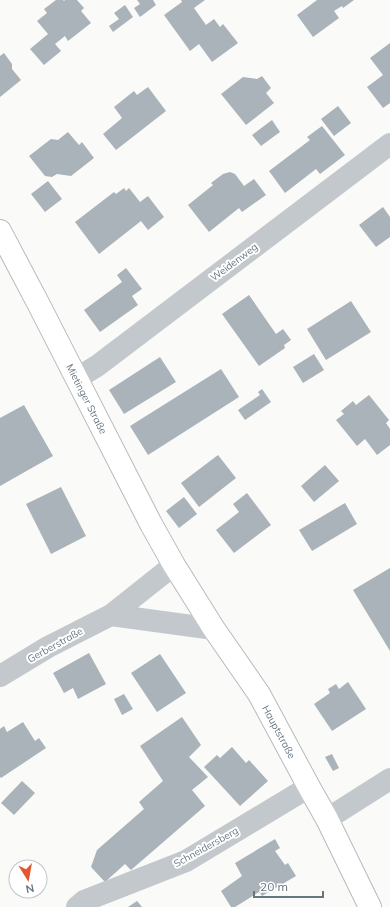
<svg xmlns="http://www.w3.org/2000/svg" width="390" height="907" font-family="Mulish,sans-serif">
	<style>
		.building { fill: #aab3b9 }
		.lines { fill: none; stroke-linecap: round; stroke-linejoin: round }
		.major-casing { stroke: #b5babe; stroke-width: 24 }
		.minor { stroke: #c3c8cc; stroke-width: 22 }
		.major { stroke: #fff; stroke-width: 22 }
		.labels { text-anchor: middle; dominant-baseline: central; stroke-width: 4; stroke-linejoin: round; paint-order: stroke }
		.street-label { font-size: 10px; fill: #657683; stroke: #fff }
	</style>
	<rect width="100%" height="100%" fill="#fafaf8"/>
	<path class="building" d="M56,0H63L64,1L65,0H77L84,8L81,11L91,23L68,41L65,36L55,44L61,51L44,65L30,49L48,34L37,21L47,13L44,9Z
		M137,0H153L156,5L140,17L134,8L140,4Z
		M181,0H205L194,8L206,25L214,19L220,27L223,24L238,43L212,62L199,44L190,51L164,15L182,2Z
		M317,0H354L343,8L342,6L334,11L339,18L313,37L297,15Z
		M125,5L133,17L113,32L109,26L119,19L114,13Z
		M390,43V103L383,108L367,87L383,75L370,58Z
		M4,53L12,64V69L21,80L0,97V56Z
		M262,76L271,88L266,93L274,103L246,125L221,94L243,77L257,79Z
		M148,87L166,111L116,150L103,134L122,118L114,107L134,91L137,95Z
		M338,106L351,123L334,136L321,119Z
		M272,120L280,132L261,146L252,135Z
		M322,126L345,155L320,174L316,169L285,193L269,171L310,140L307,137Z
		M68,132L79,145L82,142L94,158L71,176L57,174L52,177L45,176L29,156L51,139L58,140Z
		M230,172L235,174L244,186L254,179L266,195L242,212L239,208L209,232L188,205L213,185L211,183L223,174Z
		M48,181L62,199L45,212L31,194Z
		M124,188L126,191L129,188L140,202L148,196L164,217L148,230L141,221L99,254L75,222L114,192L116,194Z
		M383,207L390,217V237L376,247L359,225Z
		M126,268L142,289L132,296L138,305L100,332L84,310L122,282L117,275Z
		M249,295L276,334L283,329L291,340L284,345L285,348L259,366L222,314Z
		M351,301L371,332L326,360L307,329Z
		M314,354L324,370L303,383L293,367Z
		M160,357L176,382L124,414L109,390Z
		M221,369L239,397L148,455L130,426Z
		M262,389L271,402L245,420L238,410L260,395L258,392Z
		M369,395L389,420L386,423L390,429V445L377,455L365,439L357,446L336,420L344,414L341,411L353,401L356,405Z
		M24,405L53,456L0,486V418Z
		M218,455L236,478L199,507L181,483Z
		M325,465L339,481L314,502L301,486Z
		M61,487L86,536L51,554L26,504Z
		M247,493L271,525L234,553L216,530L239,512L233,504Z
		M184,497L197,514L179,528L166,511Z
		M345,503L357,524L312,551L299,530Z
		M390,568V651L353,590Z
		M89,653L106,684L78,699L73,688L64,693L53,673Z
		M160,654L186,693L157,712L131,673Z
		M348,682L366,709L332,731L314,704L330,693L328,689L336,684L339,689Z
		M124,694L133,709L122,715L114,699Z
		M182,717L201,745L189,757L208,777L192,790L205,806L131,870L125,864L105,882L91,867L97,850L144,809L139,802L163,781L140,746Z
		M23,722L35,741L39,738L46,748L1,778L0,777V729L4,726L7,732Z
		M232,747L246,763L249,760L268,781L240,806L204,767L217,755L220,758Z
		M332,754L339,768L333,771L325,757Z
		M22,781L35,793L14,815L1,803Z
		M275,839L280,848L275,851L285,865L288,863L296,876L262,896L259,892L235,907H231L221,891L242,876L235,863Z
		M137,901L142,907H128Z"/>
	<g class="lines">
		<defs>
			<g id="major">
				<path id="s1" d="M0,231L38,303L151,524L174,565L214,629L259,694L309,787L327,819L370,907"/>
			</g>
		</defs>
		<use href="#major" class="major-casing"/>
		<path class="minor" d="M77,378L97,366L390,144
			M111,615L174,565
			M0,676L48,647L111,615L214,629
			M327,819L390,779
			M77,907L84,901L186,861L309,787"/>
		<use href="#major" class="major"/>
	</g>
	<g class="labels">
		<g class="street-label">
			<text transform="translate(234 262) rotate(-37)">Weidenweg</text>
			<text stroke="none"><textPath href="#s1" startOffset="189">Mietinger Straße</textPath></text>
			<text transform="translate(55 645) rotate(-29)">Gerberstraße</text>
			<text stroke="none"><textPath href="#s1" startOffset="574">Hauptstraße</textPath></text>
			<text transform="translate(206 847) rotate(-29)">Schneidersberg</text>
		</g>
	</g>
	<g transform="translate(28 879) rotate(169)"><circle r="19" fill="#ffffff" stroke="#c1c8cd"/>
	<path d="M0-3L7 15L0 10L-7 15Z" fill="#e4572e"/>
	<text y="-6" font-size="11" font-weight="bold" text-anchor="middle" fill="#657683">N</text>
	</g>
	<path d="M254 891v6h69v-6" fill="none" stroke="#657683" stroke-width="2"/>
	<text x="260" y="891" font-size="12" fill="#657683" stroke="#ffffff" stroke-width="3" paint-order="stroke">20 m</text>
</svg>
